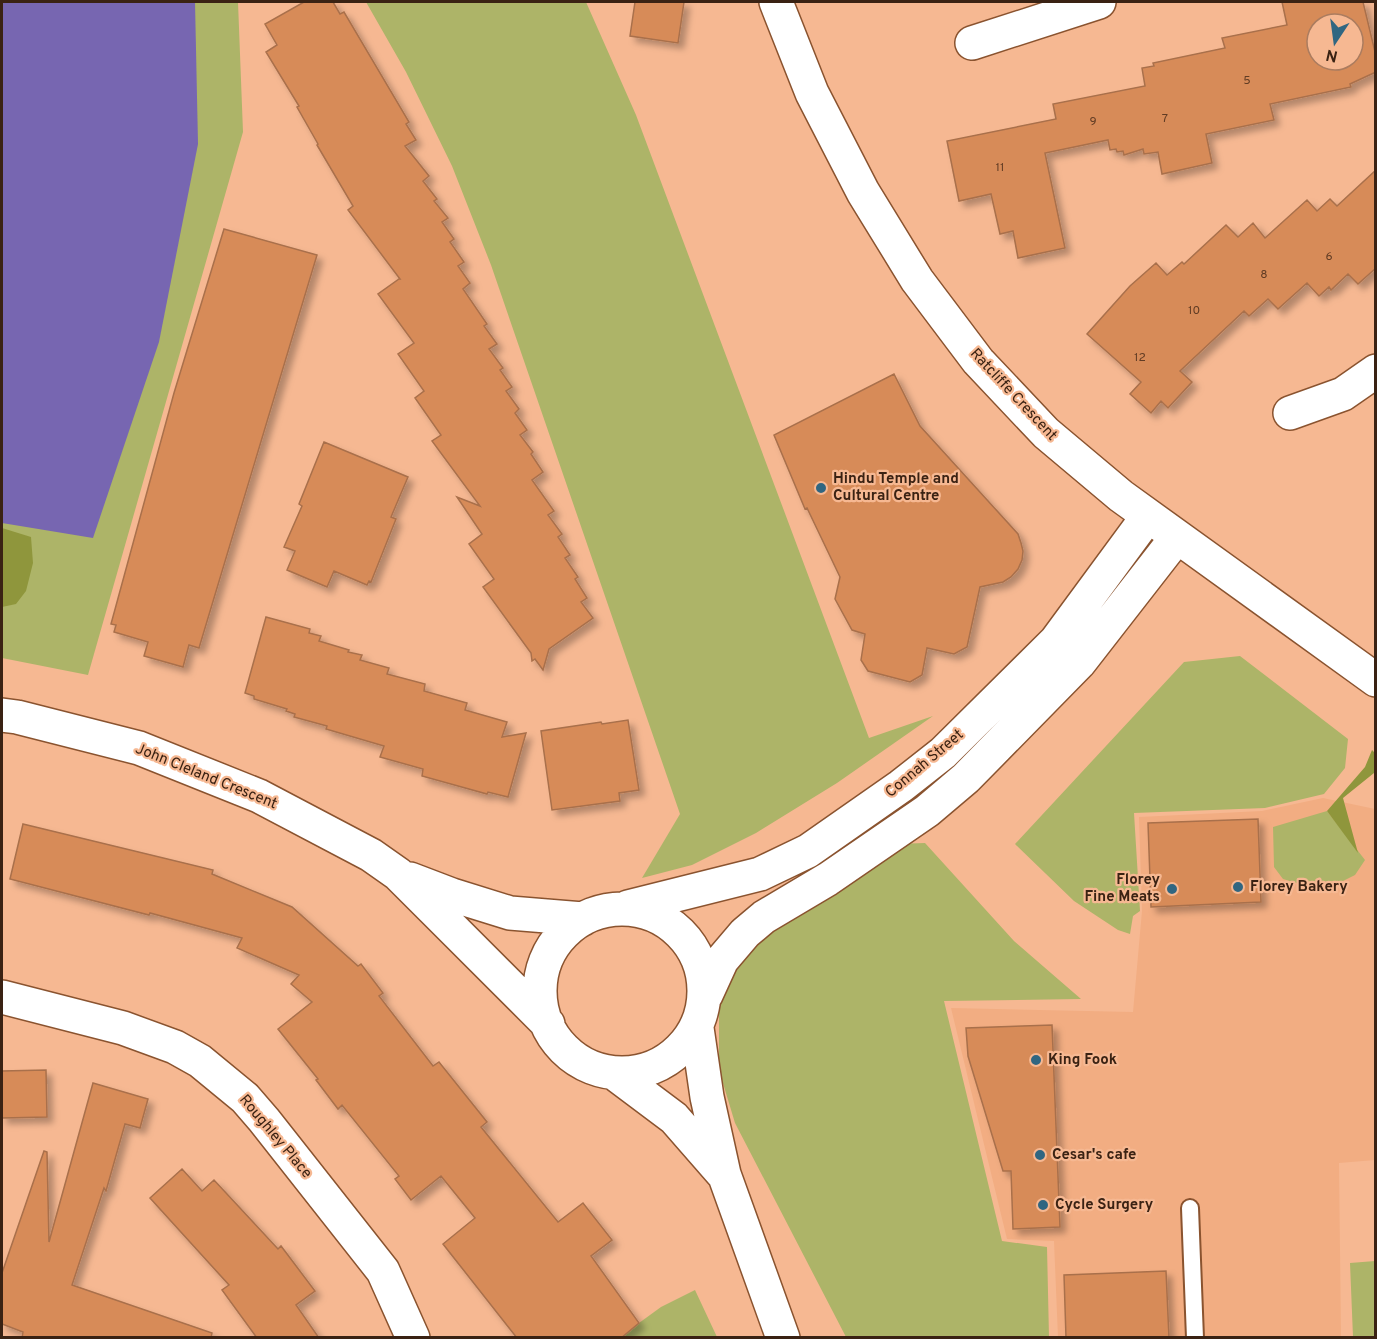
<svg xmlns="http://www.w3.org/2000/svg" width="1377" height="1339" font-family="Overpass,sans-serif">
	<style>
		.built { fill: #f2ad82 }
		.green { fill: #adb468 }
		.forest { fill: #8f963c }
		.water { fill: #7766b1 }
		.building { fill: #d78b59; stroke: #a9704b; stroke-width: 1.5; fill-rule: evenodd; filter: url(#shadow) }
		.lines { fill: none; stroke-linecap: round; stroke-linejoin: round }
		.service-casing { stroke: #8a532f; stroke-width: 20 }
		.minor-casing { stroke: #8a532f; stroke-width: 36 }
		.tertiary-casing { stroke: #8a532f; stroke-width: 36 }
		.service { stroke: #fff; stroke-width: 16 }
		.minor { stroke: #fff; stroke-width: 33 }
		.tertiary { stroke: #fff; stroke-width: 33 }
		.poi-dot { fill: #306681; stroke: #f6b892; stroke-width: 2 }
		.labels { text-anchor: middle; dominant-baseline: central; stroke-width: 4.5; stroke-linejoin: round; paint-order: stroke }
		.number-label { font-size: 12px; fill: #613c24 }
		.street-label { font-size: 15px; fill: #3a2213; stroke: #f6b892 }
		.poi-label { font-size: 15px; font-weight: bold; fill: #3a2213; stroke: #f6b892; text-anchor: start }
	</style>
	<defs>
		<filter id="shadow"><feDropShadow dx="5.5" dy="5.5" stdDeviation="3" flood-color="#0004"/></filter>
	</defs>
	<rect width="100%" height="100%" fill="#f6b892"/>
	<path class="built" d="M1323,798L1375,809V1160L1339,1163L1341,1337H1058L1054,1241L1007,1239L951,1008L1133,1012L1142,911L1139,817L1262,811Z"/>
	<path class="green" d="M2,2H238L243,132L88,675L2,658Z
		M366,2H586L636,115L869,738L933,716L837,783L756,833L692,865L642,878L680,814L491,265L452,166L406,72Z
		M1240,656L1348,739L1345,768L1324,794L1265,808L1134,813L1140,911L1133,916L1130,934L1118,930L1074,901L1015,844L1184,662Z
		M1327,811L1365,860L1355,875L1343,881L1296,883L1283,879L1274,867L1273,827Z
		M925,843L1014,941L1081,999L944,1001L1002,1241L1047,1247L1049,1337H846L735,1123L719,1070V994L740,948L895,844Z
		M1375,1261V1337H1353L1350,1263Z
		M695,1290L717,1337L621,1338L639,1323L661,1307Z"/>
	<path class="forest" d="M2,528L31,537L33,563L26,591L16,604L2,607Z
		M1372,750L1375,753V773H1374L1343,798L1358,853L1327,811L1365,767Z"/>
	<path class="water" d="M2,2H195L198,144L159,342L93,538L2,523Z"/>
	<path class="building" d="M304,2H333L340,14L344,12L409,122L406,124L416,140L405,146L429,176L423,181L437,199L434,201L448,218L442,222L454,239L450,242L464,262L458,266L470,283L463,289L487,324L484,326L497,344L489,349L503,368L500,370L512,387L506,391L519,409L515,413L527,430L520,435L533,452L531,454L543,472L532,480L554,511L548,515L562,534L558,537L570,555L565,558L578,577L575,579L587,598L581,602L593,618L549,649L543,670L535,659L532,661L531,653L483,587L494,579L469,544L482,534L457,497L480,506L432,441L441,435L415,398L424,391L398,354L414,343L378,294L399,279H400L348,210L353,206L317,145L318,144L297,107L299,106L266,52L277,45L265,24Z
		M635,2H684L678,43L630,36Z
		M1282,2H1363L1376,56V72L1350,84L1351,87L1270,104L1274,120L1206,134L1212,163L1162,174L1158,152L1144,154L1143,149L1124,155L1123,151L1117,152L1116,149L1110,150L1108,140L1045,153L1065,248L1018,258L1013,231L1000,234L991,194L959,201L947,141L1056,119L1053,104L1145,86L1142,68L1154,66L1153,63L1225,48L1222,38L1287,25ZM1317,24H1353V60H1317Z
		M1376,170V268L1358,284L1348,274L1331,290L1329,287L1319,296L1307,283L1278,309L1268,299L1249,316L1244,311L1180,371L1192,382L1168,408L1161,401L1151,413L1130,394L1141,382L1087,334L1130,286L1156,263L1167,275L1182,262L1184,264L1226,225L1238,237L1253,223L1265,238L1307,200L1317,211L1330,199L1337,206Z
		M224,229L317,255L199,648L189,645L183,667L144,656L148,642L114,632L116,625L111,624L174,393Z
		M894,374L920,426L1018,534L1021,543L1023,551L1022,560L1018,569L1011,577L1003,582L980,587L967,647L954,654L927,648L922,675L910,682L868,671L861,660L865,634L852,630L835,599L840,577L807,508L805,509L774,435Z
		M324,442L408,477L391,517L396,519L371,582L369,581L367,585L334,571L327,587L287,570L295,551L284,547L302,506L299,504Z
		M266,617L310,629L309,633L321,636L319,641L349,650L348,652L362,655L360,660L389,668L387,674L425,684L424,691L467,703L465,710L507,722L502,737L526,733L508,797L488,792L487,794L422,776L423,769L380,757L384,746L326,729L327,726L294,717L295,714L286,711L287,709L254,699V696L245,693Z
		M628,720L639,790L619,793L620,801L552,810L541,731L601,722L602,724Z
		M1258,819L1261,902L1151,907L1148,823Z
		M23,824L213,870L212,874L292,907L358,966L361,964L383,993L379,996L433,1066L439,1062L487,1122L481,1127L558,1222L583,1203L612,1240L591,1256L639,1323L621,1338H517L443,1244L475,1218L441,1176L411,1200L395,1179L399,1176L342,1105L338,1109L316,1080L318,1079L278,1029L312,1002L291,984L299,975L237,948L242,938L150,913L149,915L10,879Z
		M1052,1025L1060,1227L1013,1229L1011,1171H1003L968,1056L966,1028Z
		M46,1070L47,1117L2,1118V1071Z
		M93,1083L148,1099L140,1128L125,1124L106,1191L104,1188L72,1285L212,1333L211,1338H22L23,1332L2,1324V1273L44,1151L47,1152L49,1242Z
		M182,1169L202,1191L214,1180L278,1249L281,1246L315,1291L296,1305L319,1338H257L222,1290L229,1285L150,1198Z
		M1166,1271L1169,1338H1066L1064,1275Z"/>
	<g class="lines">
		<defs>
			<path id="service" d="M1190,1208L1195,1338"/>
			<path id="minor" d="M972,43L1099,2
				M1290,413L1343,394L1376,371
				M2,997L123,1028L175,1047L200,1061L245,1098L264,1120L383,1271L413,1338"/>
			<path id="tertiary" d="M776,2L812,93L863,192L917,280L978,361L1046,433L1121,496L1376,680
				M2,715L17,717L139,748L259,796L371,855L398,874L548,1024
				M410,879L452,895L510,913L583,919
				M628,907L760,874L808,851L901,786L943,753L1056,641L1148,516
				M540 991a82 82 0 1 1 164 0a82 82 0 1 1-164 0Z
				M706,995L722,960L745,933L764,917L828,879L927,811L966,778L1079,663L1177,537
				M697,1028L707,1097L724,1174L783,1338
				M614,1073L674,1118L722,1173"/>
		</defs>
		<use href="#service" class="service-casing"/>
		<use href="#minor" class="minor-casing"/>
		<use href="#tertiary" class="tertiary-casing"/>
		<use href="#service" class="service"/>
		<use href="#minor" class="minor"/>
		<use href="#tertiary" class="tertiary"/>
	</g>
	<g class="poi-dot">
		<circle cx="821" cy="488" r="6"/>
		<circle cx="1238" cy="887" r="6"/>
		<circle cx="1172" cy="889" r="6"/>
		<circle cx="1036" cy="1060" r="6"/>
		<circle cx="1040" cy="1155" r="6"/>
		<circle cx="1043" cy="1205" r="6"/>
	</g>
	<g class="labels">
		<g class="number-label">
			<text x="1247" y="81">5</text>
			<text x="1165" y="119">7</text>
			<text x="1093" y="122">9</text>
			<text x="1000" y="168">11</text>
			<text x="1329" y="257">6</text>
			<text x="1264" y="275">8</text>
			<text x="1194" y="311">10</text>
			<text x="1140" y="358">12</text>
		</g>
		<g class="street-label">
			<text transform="translate(1013 395) rotate(47)">Ratcliffe Crescent</text>
			<text transform="translate(925 764) rotate(-40)">Connah Street</text>
			<text transform="translate(206 777) rotate(22)">John Cleland Crescent</text>
			<text transform="translate(275 1137) rotate(50)">Roughley Place</text>
		</g>
		<g class="poi-label">
			<text x="833" y="479">Hindu Temple and<tspan x="833" dy="17">Cultural Centre</tspan></text>
			<text x="1160" y="880" text-anchor="end">Florey<tspan x="1160" dy="17">Fine Meats</tspan></text>
			<text x="1250" y="887">Florey Bakery</text>
			<text x="1048" y="1060">King Fook</text>
			<text x="1052" y="1155">Cesar's cafe</text>
			<text x="1055" y="1205">Cycle Surgery</text>
		</g>
	</g>
	<rect width="1377" height="1339" fill="none" stroke="#3a2213" stroke-width="6"/>
	<g transform="translate(1335 42) rotate(193)"><circle r="28" fill="#f6b892" stroke="#ab7c5f" stroke-width="1.5"/>
	<path d="M0-4.5L10 22L0 15L-10 22Z" fill="#306681"/>
	<text y="-9" font-size="16" font-weight="bold" text-anchor="middle" fill="#3a2213">N</text>
	</g>
</svg>
